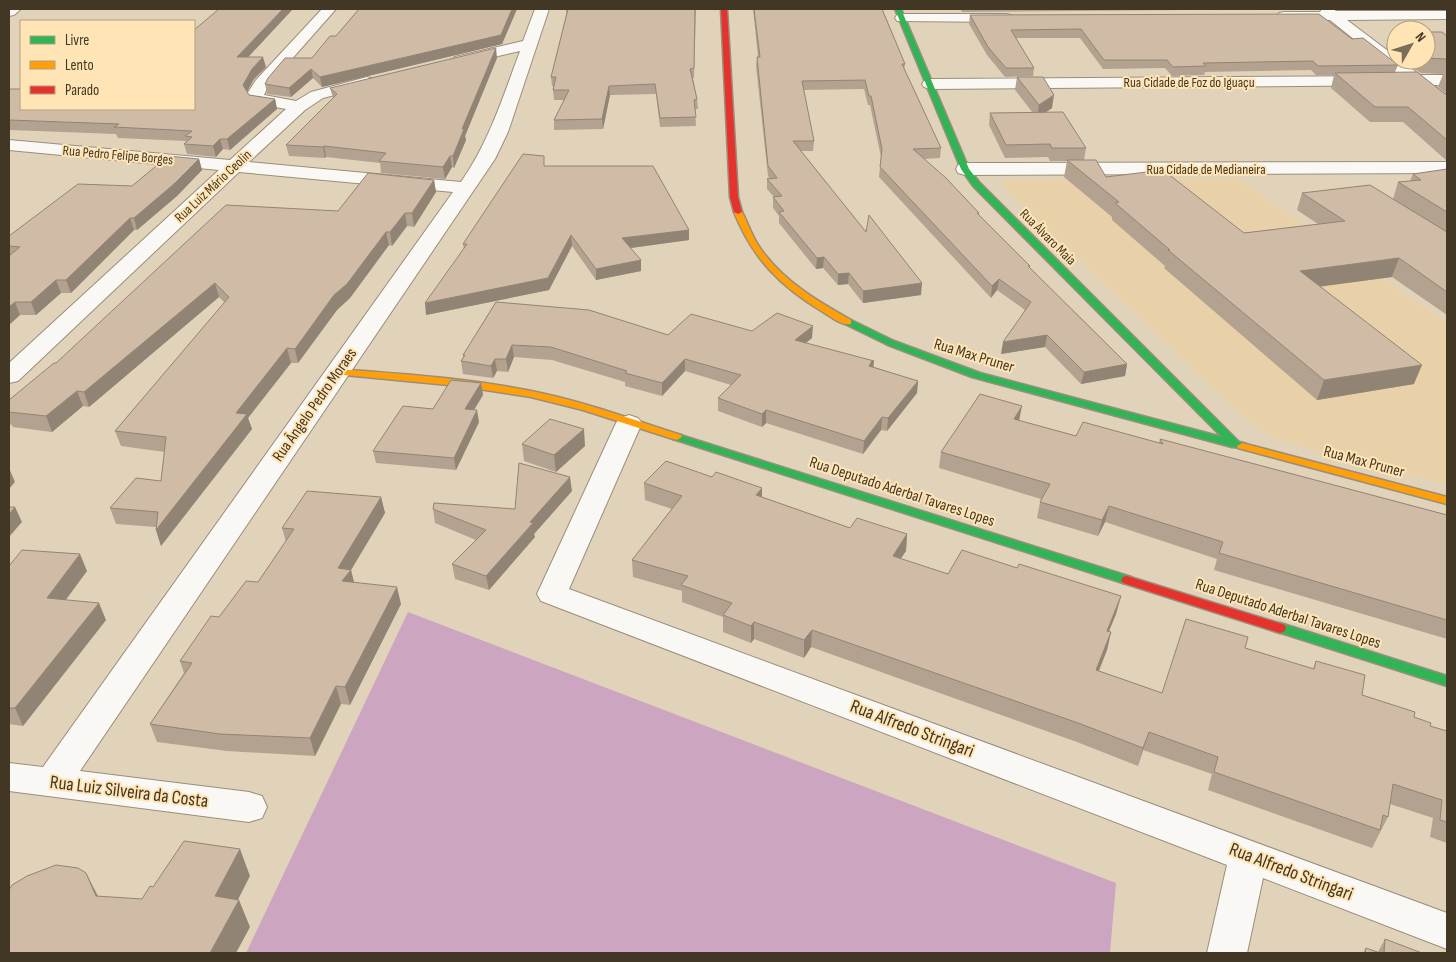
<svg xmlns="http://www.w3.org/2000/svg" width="1456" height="962" font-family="'Sofia Sans Condensed',sans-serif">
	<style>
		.built { fill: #e8d1a8 }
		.forest { fill: #cca6c0 }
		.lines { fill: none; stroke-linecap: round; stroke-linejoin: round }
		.street-casing { stroke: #9a8e7b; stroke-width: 2 }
		.fast-casing { stroke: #9a8e7b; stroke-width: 3 }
		.slow-casing { stroke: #9a8e7b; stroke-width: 3 }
		.jam-casing { stroke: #9a8e7b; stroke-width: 3 }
		.street { fill: #faf8f5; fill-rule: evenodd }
		.fast { fill: #30b455; fill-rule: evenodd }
		.slow { fill: #ff9f0a; fill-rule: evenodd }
		.jam { fill: #e5322d; fill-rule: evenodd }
		.wall { fill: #b3a28f }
		.shaded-wall { fill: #928474 }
		.building { fill: #d0bca6; stroke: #928474 }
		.labels { text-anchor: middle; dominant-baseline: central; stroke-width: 4; stroke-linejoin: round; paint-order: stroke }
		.far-street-label { font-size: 14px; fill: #413724; stroke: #ffe4b6 }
		.street-label { font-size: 16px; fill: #413724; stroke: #ffe4b6 }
		.near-street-label { font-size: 19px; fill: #413724; stroke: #ffe4b6 }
	</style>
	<rect width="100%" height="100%" fill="#e1d3ba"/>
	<path class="built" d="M1237,178L1447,323V485L1329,455L1275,438L1257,428L1241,415L1001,184L1006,180Z"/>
	<path class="forest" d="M408,612L1116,883L1110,953H246Z"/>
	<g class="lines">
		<defs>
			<path id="street" d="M9,9H21L14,15L9,16Z
				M322,9H336L268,86L264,95L296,101L311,92L367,77L373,79L375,82L373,85L323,98L305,110L249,162L461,182C489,142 503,97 520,51L460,65L455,63L452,60L455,57L523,41L535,9H549L508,132L495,159L80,771L249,792L262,796L267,807L262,818L249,822L9,791V763L43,767L453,192L239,172L18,381L9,383V363L219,170L9,150V140L230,160L286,109L252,103L247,94L256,80Z
				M1322,9H1333L1336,11H1447V19L1347,20L1396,57V60H1400L1420,75H1447V85H1433L1447,96V109L1441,108L1413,85L930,89L924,87L922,84L924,81L930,79L1400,76L1330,20H1284L1279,19L1277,16L1279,13L1284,12H1320Z
				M902,14H1006L1011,15L1013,18L1011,21L1006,22L897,21L895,18L897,15Z
				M965,163L1447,162V173L965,175L958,173L956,169L958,165Z
				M629,415L638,418L642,423L569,589L1447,913V949L1263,878L1247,953H1207L1227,865L541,601L537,594L616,423L620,418Z"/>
			<path id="fast" d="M895,9H901L969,169L979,182L1239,442L1246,444L1247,446L1246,448L1232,447L972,377L888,345L845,324V320H851L894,341L980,373L1222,437L973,186L961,169Z
				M677,434L1131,577L1133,580L1131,583H1123L673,439L672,437Z
				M1280,623L1447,676V686L1275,631L1274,628L1275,625Z"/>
			<path id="slow" d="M735,210H741C748,223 752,237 760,248C783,281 817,301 851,320V324C842,326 831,317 823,312C780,286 753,259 734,212Z
				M338,369C403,374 467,378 531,391C582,401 631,419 681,435L682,437L677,440L673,439L583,410L531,397L459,386L334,374L333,372L334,370Z
				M1242,443L1447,497V504L1238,448L1237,446Z"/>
			<path id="jam" d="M721,9H727L738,197L742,212L738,214L734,212L730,197Z
				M1127,576L1285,625L1286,628L1285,631L1280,633L1123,583L1121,580L1123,577Z"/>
		</defs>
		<use href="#street" class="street-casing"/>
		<use href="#fast" class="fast-casing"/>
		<use href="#slow" class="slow-casing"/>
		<use href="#jam" class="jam-casing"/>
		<use href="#street" class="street"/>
		<use href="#fast" class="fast"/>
		<use href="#slow" class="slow"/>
		<use href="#jam" class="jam"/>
	</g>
	<path class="wall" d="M359,9H517L502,44L322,87L313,78L291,97L267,94L265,84L312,58L336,36Z
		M566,9H696L694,78H693L697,99L698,109H695L696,126L660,127L656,94L610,95L603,129L554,130V120L564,100H554L553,90L554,86H552L551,77L566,16Z
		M753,9H882L905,64L904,70L941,148L940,158L924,159L979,213V215L1030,266V268L1127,364L1125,376L1081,384L1045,347L1001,354L1025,310L997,290L991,298L879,177L881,157L870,105H868L864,89L803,90L814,141L813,151H801L866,232L921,295L863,303L848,284L838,285L823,268L816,269L779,223V216L773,208V197H774L767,189V179L769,178L768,176L756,66L757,57H758Z
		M960,9H1300L962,12Z
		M970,15L1352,39L1398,65L1395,72L1447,94L1438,87L1443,74L1421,73L1401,60H1426V32L1447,36V161L1403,122H1370L1331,88L1334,75H1316L1311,70L1205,72L1204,75L1172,76L1165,68L1103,69L1080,38H1016L1034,68L1033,76L1005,77L987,55L969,24Z
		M1390,33H1396V56L1386,47Z
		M248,57L266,67L254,79L247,92L249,95L275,99L277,109L230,150L223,149L216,157L187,154L184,144L186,141L118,138L116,134L9,130V89L194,109Z
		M497,58L465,136L466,140L454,168L452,167L445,179L381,173L380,163L326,157L325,158L289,156L286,145L333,98L330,88Z
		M1017,77L1052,108L1045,113L1086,148L1084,160L1106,177L1244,233L1318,224L1297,210L1302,193L1393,199L1398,182L1410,181L1413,174L1447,169V315L1392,277L1320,286L1414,384L1317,400L1164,268L1165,266L1112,220V217L1064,177L1067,161H1050L1048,157L1005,158L989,125L990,113H1033L1015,90Z
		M199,159L202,170L177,196L137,230H134L71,293H61L36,315H20L9,325V236Z
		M545,166L689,230V240L631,248L641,271L596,280L572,246L549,290L426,315L464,249L463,244Z
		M434,180L436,192L414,227L407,226L392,246L389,245L350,298L337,310L298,363H291L248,418L252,429L161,546L156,530V527L116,524L110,508L161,481L165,452L121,446L115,431L225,303L219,297L89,407L83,406L52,432L13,427L12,425L9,424V400L56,363L338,211Z
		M496,302L668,335L752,331L812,338L806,343L874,367L918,381L917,393L887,431L881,430L863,454L766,423L762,427L718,411V398L731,385L685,371L662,396L625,386V382L552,360L514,357L508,372L497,371L493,378L463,374L461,361L463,358V355Z
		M481,383L483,395L474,410L479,422L456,470L376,463L373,451L433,409Z
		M1019,421L1076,436L1159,443L1160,439L1447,515V639L1214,570L1217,559L1105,522L1098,536L1037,518L1040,502L1041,499L939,468L941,452Z
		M522,444L585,446L556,472L524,461Z
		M644,483L762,497L850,528L907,534L906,551L900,559L948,574L1017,568L1121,596L1116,614L1109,631L1111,632L1107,650L1099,671L1162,693L1245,648L1313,669L1316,661L1362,695L1414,717L1430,726L1447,731V843L1430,837L1433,818L1390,804L1388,817L1372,848L1208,790L1212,774L1143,750L1138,766L1077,742L811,647L804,658L754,639L751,643L723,632V617L682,602V591L633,577L632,560L672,509L645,500Z
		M572,491L534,534L535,537L489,590L455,579L452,564L476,540L435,523L433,509H515Z
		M381,497L385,513L351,570L354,582L401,604L350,705L341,704L315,756L227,751L157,742L150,724L184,673L180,661L219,617L258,582L286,542L282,528Z
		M9,566L87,571L66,600L106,620L23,726L9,724Z
		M1385,939L1422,953H1363L1366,948L1378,952Z"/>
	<path class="shaded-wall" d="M283,9H293L239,67L237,57Z
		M512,9H517L502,44L322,87L320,77Z
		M496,48L497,58L465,136L466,140L454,168L453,156L462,129Z
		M263,57L266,67L254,79L245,95L243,85L252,69Z
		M311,69L313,78L291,97L289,88Z
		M609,86L610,95L603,129L602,119Z
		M1054,95L1052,108L1037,118L1039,105Z
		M275,99L277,109L230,150L227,139Z
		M220,139L223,149L216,157L213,146Z
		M324,146L326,157L325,158L323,147Z
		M450,156L452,167L445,179L443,167Z
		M199,159L202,170L177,196L137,230L134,218Z
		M434,180L436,192L414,227L412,213Z
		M405,213L407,226L392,246L390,232Z
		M130,218L134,230L71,293L66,280Z
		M689,230V240L623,249L622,238Z
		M386,232L389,245L350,298L337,310L298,363L295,349L334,295Z
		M571,235L572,246L549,290L426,315L425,303Z
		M824,257L823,268L816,269L817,258Z
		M1399,258L1392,277L1295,290L1300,271Z
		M641,260V271L596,280V269Z
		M849,273L848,284L838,285V274Z
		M999,279L997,290L991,298L992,286Z
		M56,280L61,293L36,315L31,302Z
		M215,283L219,297L89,407L84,392Z
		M922,283L921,295L863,303V291Z
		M15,302L20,315L9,325V307Z
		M813,326L812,338L794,352L795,340Z
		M1047,335L1045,347L1001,354L1003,342Z
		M512,345L514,357L508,372L506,359Z
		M287,348L291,363L248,418L252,429L161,546L156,530L236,413Z
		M495,359L497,371L493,378L491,366Z
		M685,359V371L662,396V383Z
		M872,361H874L873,373L869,366Z
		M1127,364L1125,376L1081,384L1084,372Z
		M1422,365L1414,384L1317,400L1324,380Z
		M918,381L917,393L887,431L888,418Z
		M481,383L483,395L467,421L465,409Z
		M77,391L83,406L52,432L46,416Z
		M1022,406L1019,421L1014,419Z
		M477,410L479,422L456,470L454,458Z
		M766,410V423L762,427V414Z
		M882,417L881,430L863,454L864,441Z
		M584,429L585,446L556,472L554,455Z
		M9,468L15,482L9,489Z
		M570,477L572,491L534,534L535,537L489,590L486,576L530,522Z
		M762,488V504L756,495Z
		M381,497L385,513L351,570L355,587L346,598L338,568Z
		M1109,506L1105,522L1098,536L1102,520Z
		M15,507L22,522L9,537V514Z
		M907,534L906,551L891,573L893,556Z
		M80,554L87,571L54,615L47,598Z
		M397,587L401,604L350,705L345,687Z
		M1121,596L1116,614L1102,648L1107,631Z
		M99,603L106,620L23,726L15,708Z
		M754,622V639L751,643V626Z
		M812,630L811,647L804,658V640Z
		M1111,632L1107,650L1092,687L1096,670Z
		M336,686L341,704L315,756L310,738Z
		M1149,732L1143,750L1138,766L1143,748Z
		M240,849L250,876L226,923L215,896Z
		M86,873L100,900L96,896Z
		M239,900L250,927L236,953H210Z"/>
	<path class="building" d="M219,9H283L237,57H263L252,69L243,85L249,95L275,99L227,139H220L213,146L184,144L192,137L185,136L192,131L114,127L119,124L9,120V89H21V109H194V30Z
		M359,9H512L501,35L320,77L311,69L289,88L265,84L268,78L285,58H312L330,36H336Z
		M566,9H695L694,68L690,69L697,99L694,100L696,117L660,118L655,84L609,86L602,119L554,120L569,90H553L556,77H551L568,9Z
		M754,9H882L905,64H902L941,148L913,149L946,178L979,213H977L1030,266H1028L1127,364L1084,372L1047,335L1003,342L1031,302L999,279L992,286L880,167L882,149L871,96H869L865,80L802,81L814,141H793L866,232L869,215L922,283L863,291L849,273L838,274L824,257L817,258L779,212L784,211L773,197L782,196L767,179L777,178L768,166L757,57H760Z
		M1319,14L1352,39L1363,38L1398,65L1318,66L1313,61L1203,63L1206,66L1173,67L1167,60H1104L1081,29L1011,30L1034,68H1006L988,47L970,15Z
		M1426,32H1442L1447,36V59L1426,58Z
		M1390,33H1396V38Z
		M496,48L462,129H464L453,156H450L443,167L379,161L386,153L324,146L323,147L286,145L337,94L330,88Z
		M1417,72L1445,94H1447V140L1408,107H1375L1335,73Z
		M1017,77H1043L1054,95L1039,105Z
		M1063,112L1086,148H1052L1050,144L1006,145L990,113Z
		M523,154L544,156V166H653L689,230L622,238L641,260L596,269L571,235L548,278L425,303L467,244H463Z
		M168,156L199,159L174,184L134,218H130L66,280H56L31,302H15L9,307V256L20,247L9,246V236L78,184L132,186Z
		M1067,160H1096L1106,177L1163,170L1244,233L1345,221L1302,193L1370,185L1447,232V292L1399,258L1300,271L1422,365L1324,380L1168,250H1170L1115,203L1119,202Z
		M1447,169V212L1398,182L1421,180L1413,174Z
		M368,173L434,180L412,213H405L390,232H386L347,284L334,295L295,349L287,348L236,413L247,414L156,530L158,512L110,508L136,478L161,481L166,437L115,431L229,297L215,283L84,392L77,391L46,416L9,412V400L54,363H56L226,205L338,211Z
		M496,302L589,310L668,335L691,314L752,331L777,313L813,326L795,340L874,361H872L869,366L918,381L888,418L882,417L864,441L766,410L762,414L718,398L741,375L685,359L662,383L625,373L627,371L551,347L512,345L506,359H495L491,366L461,361L465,355H463Z
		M451,380L481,383L465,409L477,410L454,458L373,451L403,406L433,409Z
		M980,394L1022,406L1014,419L1076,436L1083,422L1163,444L1160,439L1285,472L1447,515V620L1219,553L1223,542L1109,506L1102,520L1040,502L1050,484L941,452Z
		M550,419L584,429L554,455L522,444Z
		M666,461L712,477L716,472L762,488L756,495L850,528L857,518L907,534L893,556L948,574L962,550L1017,568L1019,564L1121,596L1107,631L1111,632L1096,670L1162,693L1186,619L1248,637L1245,648L1314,669L1316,661L1365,675L1362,695L1415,712L1414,717L1431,723L1430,726L1447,731V822L1440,820L1442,800L1393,784L1388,817L1383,815L1380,830L1214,772L1218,757L1149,732L1143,748L1081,724L812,630L804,640L754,622L751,626L723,615L732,603L681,585L688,576L632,560L682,496L644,483Z
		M519,463L570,477L530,522L533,523L486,576L452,564L486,530L433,509L434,503L515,509Z
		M307,491L381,497L338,568L351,570L342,581L397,587L345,687L336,686L310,738L220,734L150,724L192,663L180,661L211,616L219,617L246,581L258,582L294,529L282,528Z
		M9,507H15L9,514Z
		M22,550L80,554L47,598L99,603L15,708H9V566Z
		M184,841L240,849L215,896L239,900L210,953H9V890L12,885L27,876L56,865L78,868L86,873L96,896L142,899L150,886L153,887Z
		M1385,939L1422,953H1384Z
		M1366,948L1380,953H1365Z"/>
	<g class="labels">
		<g class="far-street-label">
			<text x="1189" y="82">Rua Cidade de Foz do Iguaçu</text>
			<text transform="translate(118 155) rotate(5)">Rua Pedro Felipe Borges</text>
			<text x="1206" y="169">Rua Cidade de Medianeira</text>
			<text transform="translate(213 186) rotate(-43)">Rua Luiz Mário Ceolin</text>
			<text transform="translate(1048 237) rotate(45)">Rua Álvaro Maia</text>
		</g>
		<g class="street-label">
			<text transform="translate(974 356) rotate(17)">Rua Max Pruner</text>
			<text transform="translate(315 405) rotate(-55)">Rua Ângelo Pedro Moraes</text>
			<text transform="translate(1364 462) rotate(15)">Rua Max Pruner</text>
			<text transform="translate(902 492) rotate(18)">Rua Deputado Aderbal Tavares Lopes</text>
			<text transform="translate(1288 614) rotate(18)">Rua Deputado Aderbal Tavares Lopes</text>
		</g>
		<g class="near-street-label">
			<text transform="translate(912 729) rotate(21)">Rua Alfredo Stringari</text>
			<text transform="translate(129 792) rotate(7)">Rua Luiz Silveira da Costa</text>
			<text transform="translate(1291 872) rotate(21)">Rua Alfredo Stringari</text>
		</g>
	</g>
	<rect width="1456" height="962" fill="none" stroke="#413724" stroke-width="20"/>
	<rect x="20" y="20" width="175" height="90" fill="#ffe4b6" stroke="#b39f7c"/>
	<rect x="30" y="36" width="25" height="8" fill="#30b455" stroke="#b39f7c"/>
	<text x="65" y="45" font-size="15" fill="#413724">Livre</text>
	<rect x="30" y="61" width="25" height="8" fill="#ff9f0a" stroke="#b39f7c"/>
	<text x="65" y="70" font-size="15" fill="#413724">Lento</text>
	<rect x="30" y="86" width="25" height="8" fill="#e5322d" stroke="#b39f7c"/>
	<text x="65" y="95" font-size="15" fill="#413724">Parado</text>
	<g transform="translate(1411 45) rotate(51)"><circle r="24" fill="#ffe4b6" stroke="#b39f7c"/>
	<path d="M0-4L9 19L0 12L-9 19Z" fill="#796e58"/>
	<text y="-8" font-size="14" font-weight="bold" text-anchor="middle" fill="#413724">N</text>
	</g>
</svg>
